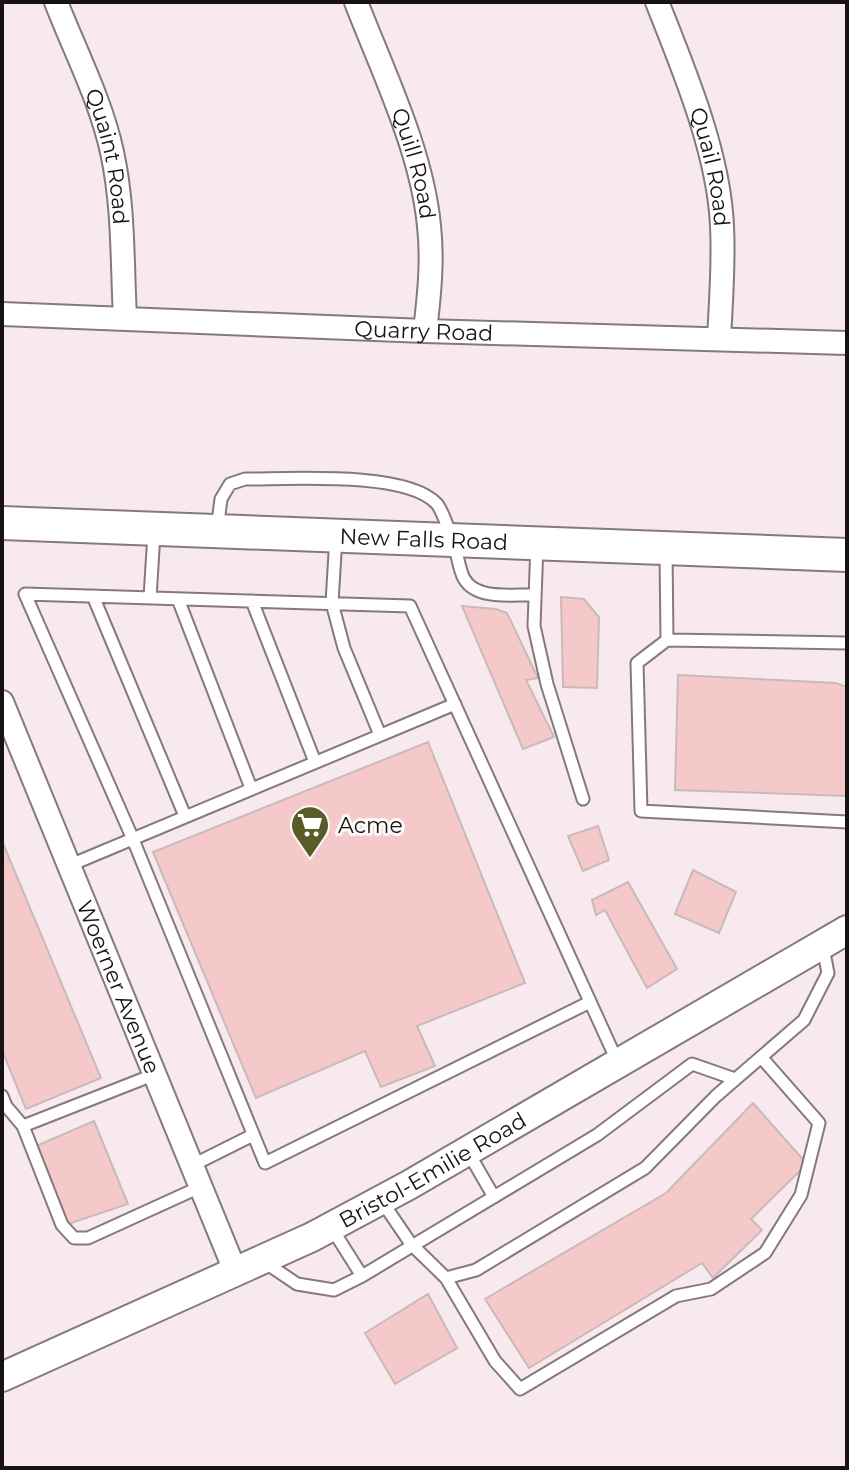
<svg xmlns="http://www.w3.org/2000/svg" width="849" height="1470" font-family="Montserrat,sans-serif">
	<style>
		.building { fill: #f5c9c9; stroke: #c9baba; stroke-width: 2 }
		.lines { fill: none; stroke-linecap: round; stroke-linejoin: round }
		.service-casing { stroke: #85797d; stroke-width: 15 }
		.minor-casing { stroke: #85797d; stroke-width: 26 }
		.tertiary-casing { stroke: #85797d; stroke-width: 32 }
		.secondary-casing { stroke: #85797d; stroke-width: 36 }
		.service { stroke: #fff; stroke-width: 11 }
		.minor { stroke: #fff; stroke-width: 22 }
		.tertiary { stroke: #fff; stroke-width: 28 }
		.secondary { stroke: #fff; stroke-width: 32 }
		.labels { text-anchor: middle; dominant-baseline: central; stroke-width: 6; stroke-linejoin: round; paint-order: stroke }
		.street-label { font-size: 22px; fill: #171214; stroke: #fdfafb }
		.poi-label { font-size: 22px; fill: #171214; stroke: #fdfafb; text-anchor: start }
	</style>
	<rect width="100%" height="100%" fill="#f8e9ee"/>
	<path class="building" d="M561,597L584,599L599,617L597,688L563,687Z
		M462,606L496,609L507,613L538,678L526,680L554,737L523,749Z
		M678,675L836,683L847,687V796L675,790Z
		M428,742L525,983L417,1026L435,1066L381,1087L365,1051L256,1098L153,852Z
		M598,826L609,860L583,871L568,836Z
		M2,841L101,1078L26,1109L2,1050Z
		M693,870L736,892L719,933L675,914Z
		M628,882L677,969L647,988L605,910L596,915L592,900Z
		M753,1103L807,1164L751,1219L762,1230L713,1278L702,1263L529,1368L485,1299L666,1193Z
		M94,1121L128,1204L68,1224L36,1146Z
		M428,1294L457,1348L395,1384L365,1333Z"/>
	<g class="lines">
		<defs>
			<path id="service" d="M217,530L221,499L230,484L245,479C289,479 405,471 436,503C441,508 444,518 447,525C455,540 456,555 461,571C469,602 510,594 535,595
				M336,536L332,603L344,648L380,735
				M537,544L534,626L547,684L583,799
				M666,552L667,640L847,643
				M93,596L185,816
				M150,598L154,533
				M178,599L251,788
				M252,601L315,762
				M667,640L637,663L641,811L847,822
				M68,866L455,704
				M590,1002L265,1163L132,837L25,594L410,606L618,1063
				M2,1096L6,1106L23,1126L62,1225L74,1238H88L200,1187
				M23,1126L153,1075
				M468,1152L494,1197
				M191,1166L253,1135
				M381,1200L411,1244L446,1278L476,1270L645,1168L716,1096L804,1020L828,973L823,948
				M331,1227L362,1276
				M263,1261L297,1284L334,1290L362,1276L597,1135L692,1064L735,1079
				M446,1278L495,1361L520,1389L676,1296L711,1289L765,1253L801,1195L819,1123L761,1057"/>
			<g id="minor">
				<path id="s1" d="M56,2C75,51 101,101 112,152C124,207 122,262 125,318"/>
				<path id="s2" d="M356,2C383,72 422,151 429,226C433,261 429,297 425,331"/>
				<path id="s3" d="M657,2C684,70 719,153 722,226C724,263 721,301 719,338"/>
				<path id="s4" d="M2,314L425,331L847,343"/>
				<path id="s5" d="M2,702L236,1273"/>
			</g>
			<g id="tertiary">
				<path id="s6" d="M2,1377L312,1237L409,1185L847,930"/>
			</g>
			<g id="secondary">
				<path id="s7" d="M2,523L847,555"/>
			</g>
		</defs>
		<use href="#service" class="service-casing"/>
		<use href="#minor" class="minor-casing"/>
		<use href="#tertiary" class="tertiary-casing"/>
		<use href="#secondary" class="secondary-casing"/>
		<use href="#service" class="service"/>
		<use href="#minor" class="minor"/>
		<use href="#tertiary" class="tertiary"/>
		<use href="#secondary" class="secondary"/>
	</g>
	<defs>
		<symbol id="supermarket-pin" viewBox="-11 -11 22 30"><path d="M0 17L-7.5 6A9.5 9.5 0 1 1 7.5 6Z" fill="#595b28" stroke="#fdfafb"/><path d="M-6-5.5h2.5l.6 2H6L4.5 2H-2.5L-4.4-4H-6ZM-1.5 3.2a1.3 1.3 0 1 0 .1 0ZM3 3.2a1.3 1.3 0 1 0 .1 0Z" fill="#fff"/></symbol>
	</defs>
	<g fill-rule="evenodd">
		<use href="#supermarket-pin" x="288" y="803" width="44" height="60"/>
	</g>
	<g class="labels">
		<g class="street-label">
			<text stroke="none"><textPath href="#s1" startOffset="164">Quaint Road</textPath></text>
			<text stroke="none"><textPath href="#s2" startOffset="172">Quill Road</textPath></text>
			<text stroke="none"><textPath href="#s3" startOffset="174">Quail Road</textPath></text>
			<text stroke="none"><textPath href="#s4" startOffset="422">Quarry Road</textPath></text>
			<text stroke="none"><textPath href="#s7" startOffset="422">New Falls Road</textPath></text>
			<text stroke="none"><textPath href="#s5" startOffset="308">Woerner Avenue</textPath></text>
			<text stroke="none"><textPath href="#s6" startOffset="478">Bristol-Emilie Road</textPath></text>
		</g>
		<g class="poi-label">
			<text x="338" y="825">Acme</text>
		</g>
	</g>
	<rect width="849" height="1470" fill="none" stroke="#171214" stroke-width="8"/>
</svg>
